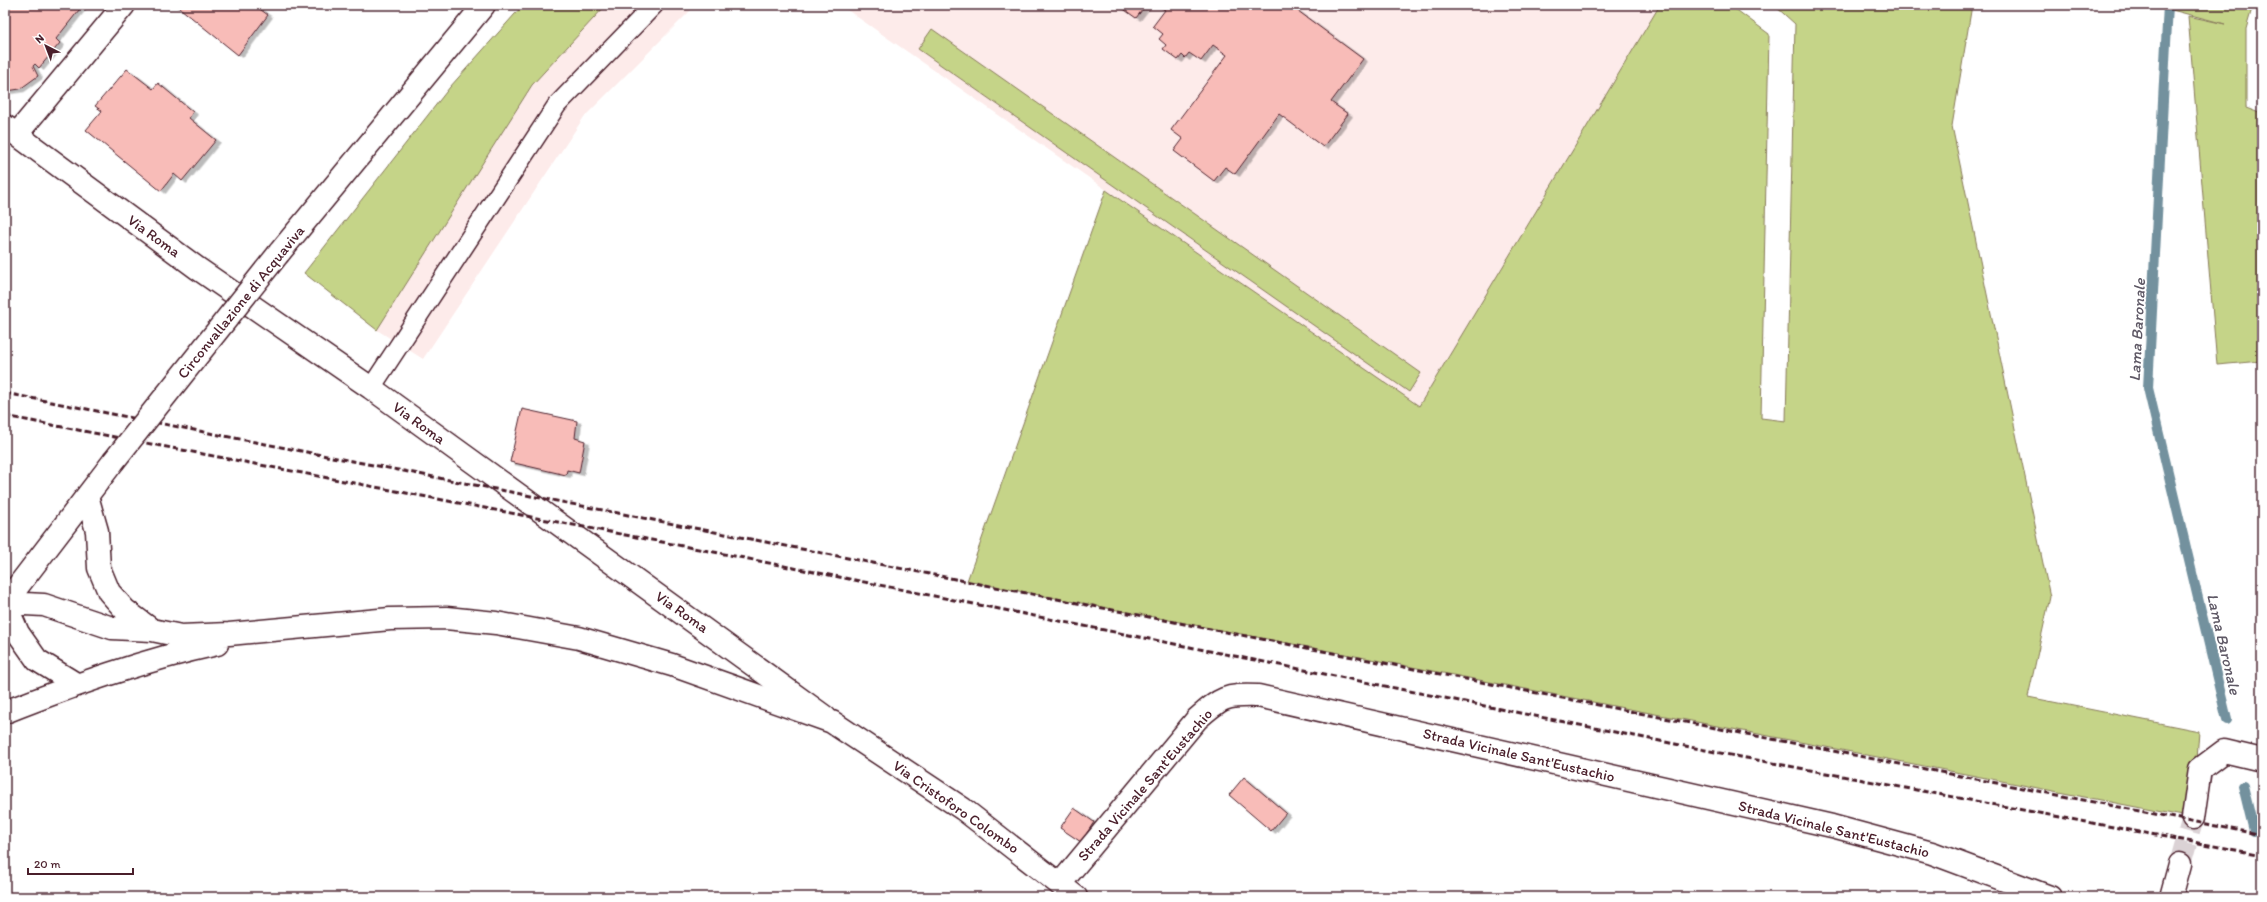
<svg xmlns="http://www.w3.org/2000/svg" width="2267" height="902" font-family="Itim,sans-serif">
	<style>
		.built { fill: #fdebea }
		.green { fill: #c5d488; stroke: #887a5a }
		.lines { fill: none; stroke-linecap: round; stroke-linejoin: round }
		.stream { stroke: #73919e; stroke-width: 10 }
		.building { fill: #f8bcb8; stroke: #4a1f2b; filter: url(#shadow) }
		.minor-tunnel { stroke: #dbd2d5; stroke-width: 22; stroke-dasharray: 22 11; stroke-linecap: butt }
		.service-casing { stroke: #4a1f2b; stroke-width: 21 }
		.minor-casing { stroke: #4a1f2b; stroke-width: 25 }
		.tertiary-casing { stroke: #4a1f2b; stroke-width: 25 }
		.secondary-casing { stroke: #4a1f2b; stroke-width: 25 }
		.service { stroke: #fff; stroke-width: 18 }
		.minor { stroke: #fff; stroke-width: 22 }
		.tertiary { stroke: #fff; stroke-width: 22 }
		.secondary { stroke: #fff; stroke-width: 22 }
		.rail { stroke: #4a1f2b; stroke-width: 3; stroke-dasharray: 6 3; stroke-linecap: butt }
		.secondary-bridge-casing { stroke: #4a1f2b; stroke-width: 25; stroke-linecap: butt }
		.secondary-bridge { stroke: #fff; stroke-width: 22 }
		.labels { text-anchor: middle; dominant-baseline: central; stroke-width: 3.5; stroke-linejoin: round; paint-order: stroke }
		.street-label { font-size: 15px; fill: #4a1f2b; stroke: #fff }
		.water-label { font-size: 16px; font-style: italic; fill: #5e5865; stroke: #fff }
	</style>
	<defs>
		<filter id="shadow"><feDropShadow dx="4.5" dy="2.5" stdDeviation="0" flood-color="#0004"/></filter>
	</defs>
	<rect width="100%" height="100%" fill="#fff"/>
	<filter id="ink" filterUnits="userSpaceOnUse"><feTurbulence type="fractalNoise" baseFrequency=".025" numOctaves="2"/><feDisplacementMap in="SourceGraphic" scale="8" xChannelSelector="R" yChannelSelector="G"/><feConvolveMatrix kernelMatrix="1 2 1 2 8 2 1 2 1" color-interpolation-filters="sRGB"/></filter>
	<g filter="url(#ink)">
		<path class="built" d="M606,5H696L584,117L423,359L377,330L532,85Z
			M840,5H1660L1419,407Z"/>
		<path class="green" d="M523,5H606L532,85L377,330L304,273L450,87Z
			M1660,5H1730L1769,34L1761,418L1786,421L1795,24L1774,5H1972L1952,126L2050,597L2028,697L2199,731L2193,818L967,581L1106,190L1419,406Z
			M2153,5H2253L2246,29V108L2262,114V361L2217,365L2188,16L2225,24Z
			M932,29L1421,373L1409,392L918,49Z"/>
		<g class="lines">
			<path class="stream" d="M2168,5L2148,388L2227,720
				M2243,786L2254,831"/>
		</g>
		<path class="building" d="M5,5H83L56,39L60,43L39,68L35,64L33,66L38,76L20,89L7,91Z
			M176,5H258L257,7L268,15L238,55Z
			M1118,5H1146L1136,18Z
			M1157,5H1290L1363,59L1331,102L1348,114L1323,147L1279,114L1235,174L1225,167L1214,181L1174,151L1183,139L1171,130L1227,55L1213,45L1201,61L1189,53L1185,58L1182,55L1178,60L1163,49L1166,45L1159,39L1163,34L1153,26L1165,10Z
			M127,69L153,89L158,83L193,112L189,118L216,140L182,181L174,174L161,191L86,130L102,111L95,106Z
			M522,409L577,421L575,438L585,441L579,473L567,470L566,475L510,462Z
			M1244,777L1286,813L1271,831L1229,795Z
			M1074,808L1094,822L1081,842L1060,828Z"/>
		<g class="lines">
			<path class="minor-tunnel" d="M2180,864L2193,818"/>
			<defs>
				<path id="service" d="M371,388L557,105L654,5"/>
				<path id="minor" d="M17,134L124,5
					M2193,818L2200,769L2224,751L2262,760
					M1060,884L1197,719C1222,697 1225,695 1258,696L1832,826L1932,853L2050,897
					M2171,897L2180,864"/>
				<path id="tertiary" d="M5,126L197,268L371,388L825,717"/>
				<path id="secondary" d="M279,253L484,5
					M87,496L97,531L99,568L109,592L125,610L152,630
					M5,603L44,605L112,628L152,630L181,636L229,634L390,619L446,618L496,623L579,638L672,665L832,722L963,809L1076,897
					M5,603L113,462
					M5,603L18,633L37,660L76,684
					M5,712C74,685 144,660 217,644"/>
			</defs>
			<use href="#service" class="service-casing"/>
			<use href="#minor" class="minor-casing"/>
			<use href="#tertiary" class="tertiary-casing"/>
			<use href="#secondary" class="secondary-casing"/>
			<use href="#service" class="service"/>
			<use href="#minor" class="minor"/>
			<use href="#tertiary" class="tertiary"/>
			<use href="#secondary" class="secondary"/>
			<path class="rail" d="M5,393L2262,835
				M5,416L714,552L1725,754L2262,855"/>
			<defs>
				<path id="secondary-bridge" d="M113,462L279,253"/>
			</defs>
			<use href="#secondary-bridge" class="secondary-bridge-casing"/>
			<use href="#secondary-bridge" class="secondary-bridge"/>
		</g>
	</g>
	<g class="labels">
		<g class="street-label">
			<text transform="translate(154 236) rotate(36)">Via Roma</text>
			<text transform="translate(241 302) rotate(-51)">Circonvallazione di Acquaviva</text>
			<text transform="translate(419 423) rotate(36)">Via Roma</text>
			<text transform="translate(682 612) rotate(35)">Via Roma</text>
			<text transform="translate(1519 755) rotate(13)">Strada Vicinale Sant'Eustachio</text>
			<text transform="translate(1145 785) rotate(-49)">Strada Vicinale Sant'Eustachio</text>
			<text transform="translate(956 807) rotate(35)">Via Cristoforo Colombo</text>
			<text transform="translate(1834 829) rotate(14)">Strada Vicinale Sant'Eustachio</text>
		</g>
		<g class="water-label">
			<text transform="translate(2137 330) rotate(-87)">Lama Baronale</text>
			<text transform="translate(2224 644) rotate(77)">Lama Baronale</text>
		</g>
	</g>
	<rect width="2267" height="902" fill="none" stroke="#fff" stroke-width="20"/>
	<rect x="10" y="10" width="2247" height="882" fill="none" stroke="#4a1f2b" stroke-width="1.5" filter="url(#ink)"/>
	<g transform="translate(46 46) rotate(318)" stroke="#ffffff" stroke-width="3" paint-order="stroke">
	<path d="M0-3L7 15L0 10L-7 15Z" fill="#4a1f2b"/>
	<text y="-6" font-size="11" font-weight="bold" text-anchor="middle" fill="#4a1f2b">N</text>
	</g>
	<path d="M28 868v6h105v-6" fill="none" stroke="#4a1f2b" stroke-width="2"/>
	<text x="34" y="868" font-size="12" fill="#4a1f2b" stroke="#ffffff" stroke-width="3" paint-order="stroke">20 m</text>
</svg>
